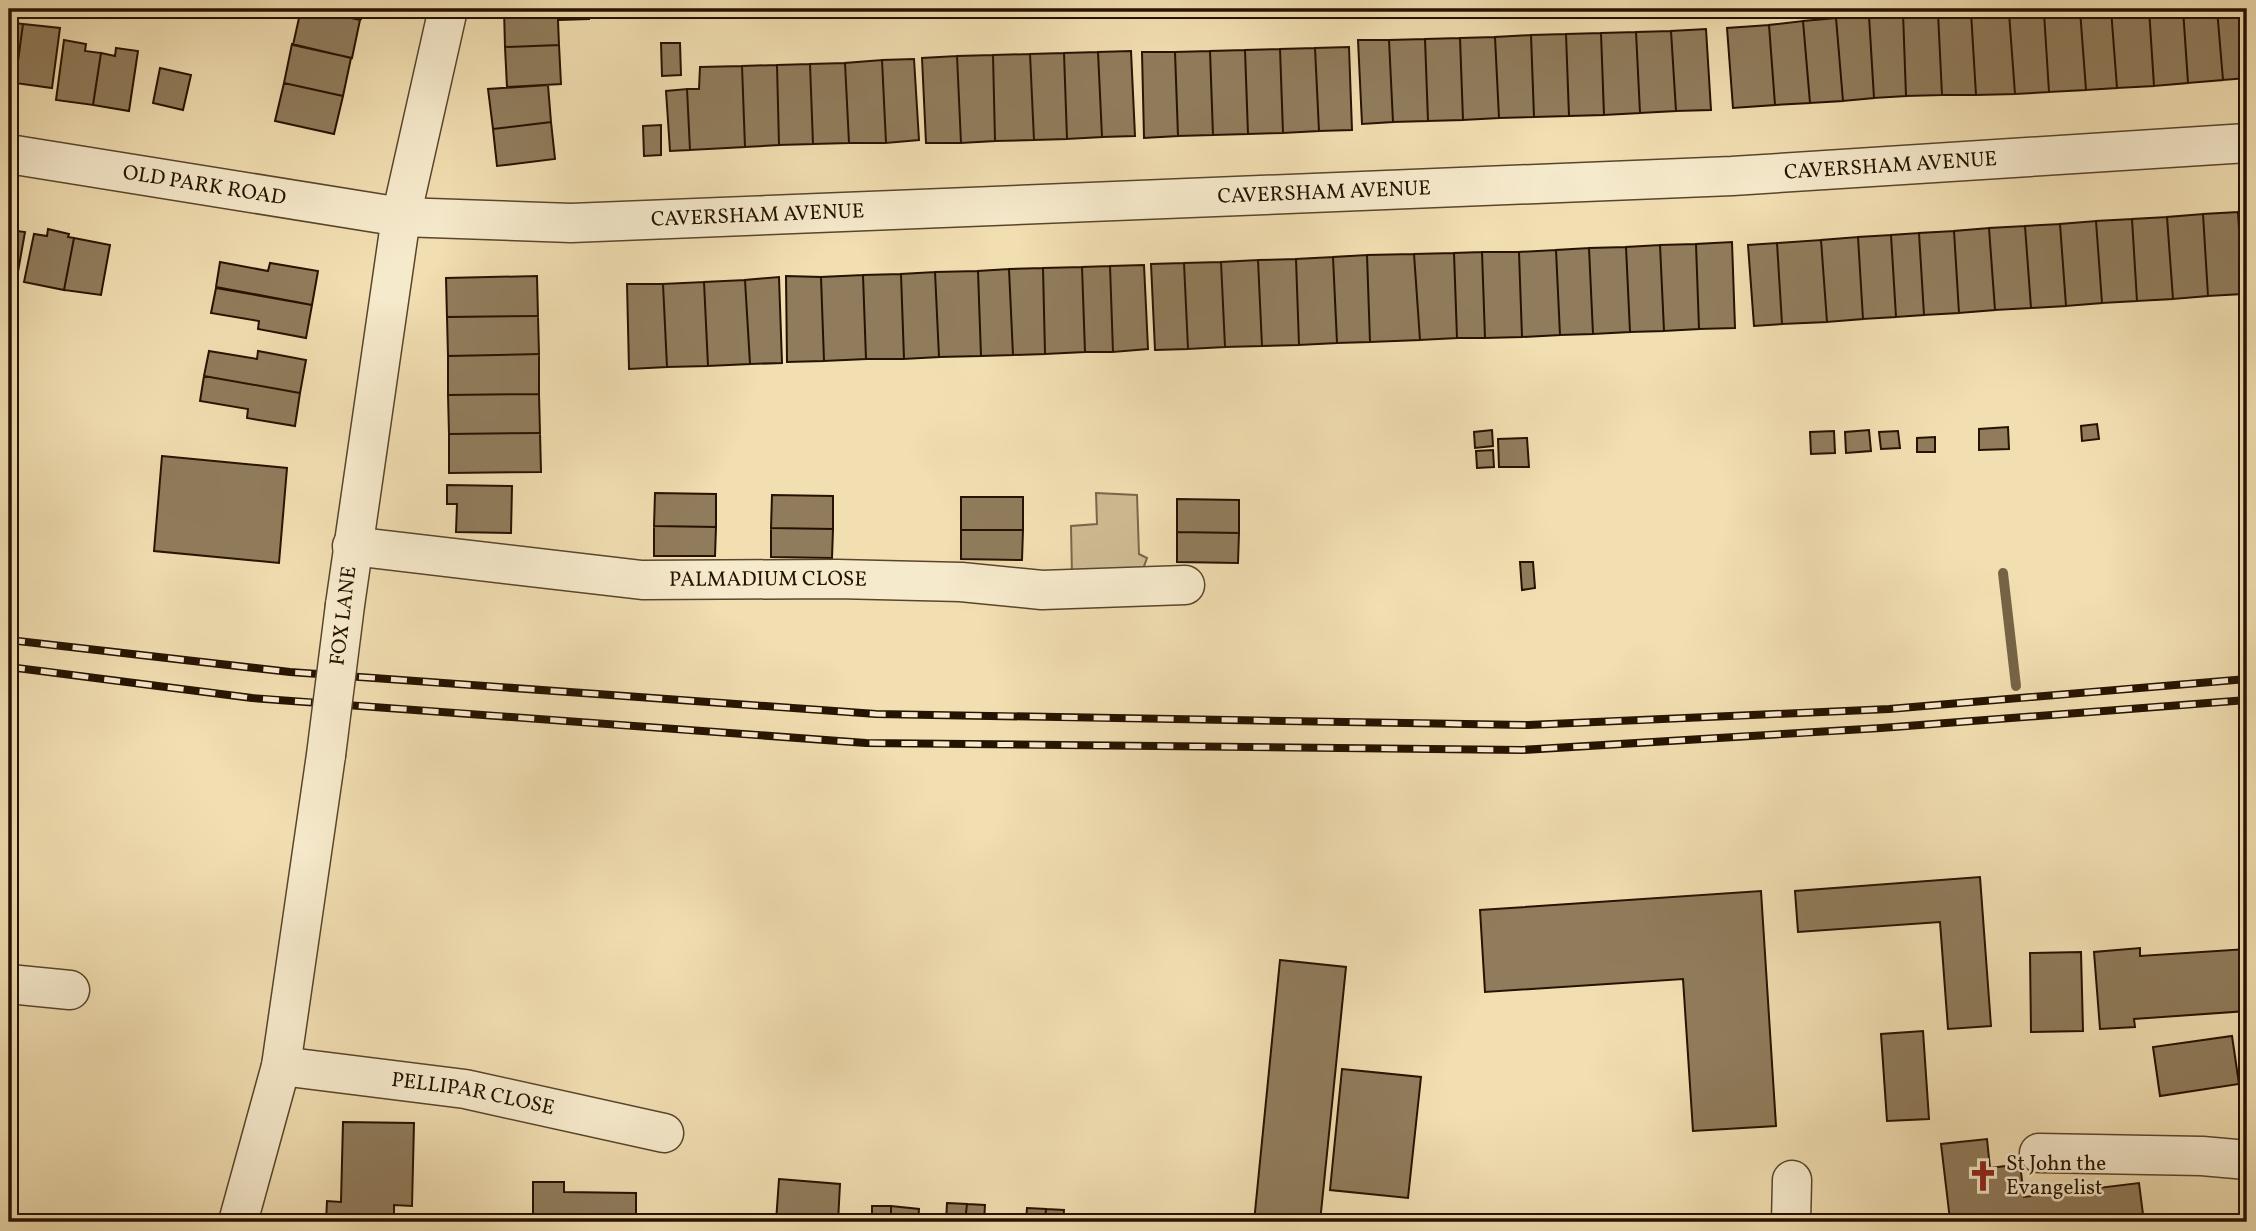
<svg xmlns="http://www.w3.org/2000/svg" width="2256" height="1231" font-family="Vollkorn,serif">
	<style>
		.green { fill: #cebb93; stroke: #7a664a; stroke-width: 2 }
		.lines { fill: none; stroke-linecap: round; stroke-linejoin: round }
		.stream { stroke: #766346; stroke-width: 10 }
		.building { fill: #907c5c; stroke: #261200; stroke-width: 2 }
		.minor-casing { stroke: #59452c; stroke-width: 41 }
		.minor { stroke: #f6eacc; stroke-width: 38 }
		.rail-casing { stroke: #261200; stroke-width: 8 }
		.rail { stroke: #f6eacc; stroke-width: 5; stroke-dasharray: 16; stroke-linecap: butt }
		.minor-bridge-casing { stroke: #59452c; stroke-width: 41; stroke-linecap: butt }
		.minor-bridge { stroke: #f6eacc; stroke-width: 38 }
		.labels { text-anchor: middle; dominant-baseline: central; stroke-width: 5; stroke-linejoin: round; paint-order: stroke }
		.street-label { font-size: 21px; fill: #261200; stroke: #f6eacc }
		.poi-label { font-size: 21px; fill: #261200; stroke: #f6eacc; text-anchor: start }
	</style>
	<rect width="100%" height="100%" fill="#f1deb1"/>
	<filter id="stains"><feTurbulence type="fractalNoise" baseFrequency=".00286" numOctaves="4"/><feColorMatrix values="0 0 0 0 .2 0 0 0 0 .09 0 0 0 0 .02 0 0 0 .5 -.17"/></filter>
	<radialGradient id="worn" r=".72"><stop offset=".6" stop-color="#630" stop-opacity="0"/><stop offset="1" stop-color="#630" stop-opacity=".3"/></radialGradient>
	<path class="green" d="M1096,493L1137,495L1139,554L1147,558L1140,577L1072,576L1071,526L1097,524Z"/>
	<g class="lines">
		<path class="stream" d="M2003,573L2016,686"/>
	</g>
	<path class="building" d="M301,9H312L360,20L352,58L293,45Z
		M312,9H363L361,19Z
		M504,9H588L589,19L558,20L559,45L505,47Z
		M2111,9H2149L2154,86L2117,88Z
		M2111,9L2117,88L2086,90L2080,10Z
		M2149,9H2183L2188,83L2154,86Z
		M2183,9H2217L2223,80L2188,83Z
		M2217,9H2247V78L2223,80Z
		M2080,10L2086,90L2049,92L2044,13Z
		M1971,12L2009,13L2015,94L1976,95Z
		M1971,12L1976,95H1942L1938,13Z
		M1903,13H1938L1942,95L1906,96Z
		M1903,13L1906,96L1874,98L1869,16Z
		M2009,13H2044L2049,92L2015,94Z
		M1869,16L1874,98L1843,101L1836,18Z
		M1836,18L1843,101L1810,103L1803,21Z
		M1803,21L1810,103L1775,105L1769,25Z
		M9,22L23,24L15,83L9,82Z
		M23,24L60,28L52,88L15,83Z
		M1769,25L1775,105L1733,108L1727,28Z
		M1706,29L1711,110L1676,111L1671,31Z
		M1671,31L1676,111L1640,113L1636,32Z
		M1636,32L1640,113L1604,115L1601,33Z
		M1601,33L1604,115L1569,116L1566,34Z
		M1566,34L1569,116L1534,117L1531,35Z
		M1531,35L1534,117L1499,118L1495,37Z
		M1495,37L1499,118L1463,120L1460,38Z
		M1460,38L1463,120L1428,121L1425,39Z
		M1425,39L1428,121L1393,122L1389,40Z
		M64,40L86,44L85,51L101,53L93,105L56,100Z
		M1358,40H1389L1393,122L1362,124Z
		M661,43H680L681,75L662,76Z
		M292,44L351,58L343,96L284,83Z
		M559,45L561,84L507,87L505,47Z
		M1349,47L1352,130L1319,131L1315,48Z
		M116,48L138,51L129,111L93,105L101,53L115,56Z
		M1315,48L1319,131L1283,133L1280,49Z
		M1280,49L1283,133L1248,134L1245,50Z
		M1245,50L1248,134L1213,135L1210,51Z
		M1131,51L1135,136L1102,137L1098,52Z
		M1210,51L1213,135L1178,136L1175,52Z
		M1098,52L1102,137L1067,139L1064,53Z
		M1142,52H1175L1178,136L1144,138Z
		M1064,53L1067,139L1034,140L1030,54Z
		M1030,54L1034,140L995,141L993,55Z
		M993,55L995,141L961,143L957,56Z
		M957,56L961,143H926L922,58Z
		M914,59L919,140L886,143L882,60Z
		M882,60L886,143H849L845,63Z
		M845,63L849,143L813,144L810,64Z
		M810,64L813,144L779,145L777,65Z
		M777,65L779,145L745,147L742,66Z
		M742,66L745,147L690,150L687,89H699L700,67Z
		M160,68L191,75L183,110L153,103Z
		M284,83L343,96L334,134L275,121Z
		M548,85L551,122L493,129L488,89Z
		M687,89L690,150L670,151L666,91Z
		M551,122L555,159L497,166L493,129Z
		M661,125V155L644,156L643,126Z
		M2247,211V294H2243L2238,212Z
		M2238,212L2243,294L2208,296L2203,214Z
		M2203,214L2208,296L2173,299L2167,217Z
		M2167,217L2173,299L2137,301L2132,219Z
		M2132,219L2137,301L2102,303L2096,221Z
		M2096,221L2102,303L2066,306L2060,224Z
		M2060,224L2066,306L2031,308L2025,226Z
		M2025,226L2031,308L1995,310L1989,228Z
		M1989,228L1995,310L1959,313L1954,231Z
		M48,229L69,234L68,237L74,238L64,290L24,282L34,234L47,236Z
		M9,230L25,232L16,283L9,282Z
		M1954,231L1959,313L1924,315L1919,233Z
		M1919,233L1924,315L1896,317L1891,235Z
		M1891,235L1896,317L1863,319L1858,237Z
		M1858,237L1863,319L1827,322L1821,240Z
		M74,238L110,245L101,295L64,290Z
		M1821,240L1827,322L1782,324L1777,243Z
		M1732,242L1735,328L1699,329L1696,244Z
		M1777,243L1782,324L1754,326L1748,245Z
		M1696,244L1699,329L1664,331L1660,245Z
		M1660,245L1664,331L1630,332L1626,247Z
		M1626,247L1630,332L1593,334L1589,248Z
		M1589,248L1593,334L1560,335L1556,250Z
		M1556,250L1560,335L1522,337L1519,252Z
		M1482,252L1485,338H1457L1454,253Z
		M1482,252H1519L1522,337L1485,338Z
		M1454,253L1457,338L1420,340L1414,254Z
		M1414,254L1420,340L1370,342L1367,255Z
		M1367,255L1370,342L1337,343L1333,257Z
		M1333,257L1337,343L1299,345L1296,259Z
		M1296,259L1299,345L1262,346L1258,260Z
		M1258,260L1262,346L1225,347L1221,262Z
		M220,262L268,271L270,263L318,271L312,305L216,287Z
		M1221,262L1225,347L1188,349L1184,263Z
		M1184,263L1188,349L1155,350L1151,264Z
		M1144,265L1148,349L1113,352L1110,266Z
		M1110,266L1113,352H1085L1082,267Z
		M1082,267L1085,352L1045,354L1043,268Z
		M1043,268L1045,354L1013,355L1009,269Z
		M1009,269L1013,355L981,356L978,271Z
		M978,271L981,356L939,357L935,272Z
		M935,272L939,357L904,359L901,274Z
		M901,274L904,359H866L863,275Z
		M863,275L866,359L824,361L821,277Z
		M537,276L538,316L447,317L446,278Z
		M786,276L821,277L824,361L787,362Z
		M779,277L782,363L750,364L745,280Z
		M745,280L750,364L708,366L704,282Z
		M704,282L708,366L667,367L663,284Z
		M627,284H663L667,367L629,369Z
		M216,288L312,305L306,338L258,329L259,321L211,313Z
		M538,316L539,354L448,356L447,317Z
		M209,351L257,359L258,351L306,360L300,393L204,376Z
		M539,354V394L448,395V356Z
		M204,376L300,393L295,426L247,418L248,409L200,401Z
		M539,394L540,433L449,434L448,395Z
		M2097,424L2099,439L2082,441L2081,426Z
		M2008,427L2009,449L1979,450V429Z
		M1492,430L1493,446L1475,448L1474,432Z
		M1869,430L1871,451L1846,453L1845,432Z
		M1834,431L1835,453L1811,454L1810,432Z
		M1898,431L1900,448L1881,449L1879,432Z
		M540,433L541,472L449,473V434Z
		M1935,437V452H1917V438Z
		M1527,438L1529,467H1499L1498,439Z
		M1493,450L1494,467L1477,468L1476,451Z
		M162,456L287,468L279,563L154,551Z
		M447,485L512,486L511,533L456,532L457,504H447Z
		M655,493L716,494V527L654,526Z
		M772,495L833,496V529L771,528Z
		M961,497H1023V530H961Z
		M1177,499L1239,500V533L1177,532Z
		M654,526L716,527L715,556H654Z
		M771,528L833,529L832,558L771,557Z
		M961,530H1023L1022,560L961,559Z
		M1177,532L1239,533L1238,563L1177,562Z
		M1520,562H1533L1535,588L1522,590Z
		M1980,877L1991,1026L1948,1029L1940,922L1798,932L1795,891Z
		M1761,891L1776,1126L1693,1131L1683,979L1485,992L1480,910Z
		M2140,948V956L2247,949V1011L2134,1019L2135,1027L2100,1029L2094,952Z
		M2081,952L2083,1031L2031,1032L2030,953Z
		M1280,960L1346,967L1320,1222H1254Z
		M1923,1031L1929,1119L1887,1121L1881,1034Z
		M2232,1036L2239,1084L2160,1096L2153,1047Z
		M1342,1069L1421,1077L1408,1198L1330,1190Z
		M343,1122L414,1123L412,1206L394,1205V1222H326L327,1201L341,1202Z
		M1987,1139L1990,1168L2020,1164L2024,1197L2139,1183L2144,1222H1988L1987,1216L1950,1220L1941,1144Z
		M779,1179L840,1184L838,1222H776Z
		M533,1182H564V1192L636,1193V1222H533Z
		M947,1203L967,1204L965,1222H946Z
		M967,1204L985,1205L984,1222H965Z
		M872,1206H891V1222H872Z
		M891,1206L919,1209L918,1222H891Z
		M1027,1208L1046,1209L1045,1222H1026Z
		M1046,1209L1064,1210L1063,1222H1045Z"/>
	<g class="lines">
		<defs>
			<g id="minor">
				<path id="s1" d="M9,154L401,217L571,223L1732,176L2247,143"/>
				<path id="s2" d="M352,546L642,580L837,579L961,582L1042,590L1185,585"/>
				<path d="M345,605L401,217L448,9"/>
				<path d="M9,984L70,990"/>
				<path id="s3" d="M281,1066L465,1089L664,1133"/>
				<path d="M2039,1153L2202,1156L2247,1160"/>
				<path d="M238,1222L281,1066L326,755"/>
				<path d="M1791,1222L1792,1180"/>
			</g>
		</defs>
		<use href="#minor" class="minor-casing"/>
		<use href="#minor" class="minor"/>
		<defs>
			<path id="rail" d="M9,640L290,672L876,714L1528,725L1889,709L2247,679
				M9,667L252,698L866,743L1522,750L1881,728L2247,700"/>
		</defs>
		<use href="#rail" class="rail-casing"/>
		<use href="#rail" class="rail"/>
		<defs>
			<path id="minor-bridge" d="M326,755L345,605"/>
		</defs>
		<use href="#minor-bridge" class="minor-bridge-casing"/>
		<use href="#minor-bridge" class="minor-bridge"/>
	</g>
	<defs>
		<symbol id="church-bare" viewBox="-9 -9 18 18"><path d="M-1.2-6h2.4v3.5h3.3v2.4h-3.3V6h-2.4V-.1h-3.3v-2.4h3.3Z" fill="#8f2418" stroke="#f6eacc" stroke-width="2.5" paint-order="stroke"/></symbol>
	</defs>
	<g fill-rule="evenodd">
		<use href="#church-bare" x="1961" y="1154" width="44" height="44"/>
	</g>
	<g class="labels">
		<g class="street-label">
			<text stroke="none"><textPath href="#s1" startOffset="1888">CAVERSHAM AVENUE</textPath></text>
			<text stroke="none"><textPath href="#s1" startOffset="198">OLD PARK ROAD</textPath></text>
			<text stroke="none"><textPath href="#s1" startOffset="1321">CAVERSHAM AVENUE</textPath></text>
			<text stroke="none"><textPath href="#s1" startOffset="754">CAVERSHAM AVENUE</textPath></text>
			<text stroke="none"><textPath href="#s2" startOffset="418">PALMADIUM CLOSE</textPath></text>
			<text transform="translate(344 616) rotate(-83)">FOX LANE</text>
			<text stroke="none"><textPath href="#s3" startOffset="194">PELLIPAR CLOSE</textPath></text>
		</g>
		<g class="poi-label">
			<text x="2006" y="1164">St John the<tspan x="2006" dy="24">Evangelist</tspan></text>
		</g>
	</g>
	<rect width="2256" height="1231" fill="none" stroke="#f1deb1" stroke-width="35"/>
	<rect x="10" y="10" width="2235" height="1210" fill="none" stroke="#261200" stroke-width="3.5"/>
	<rect x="18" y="18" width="2221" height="1196" fill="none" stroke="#261200" stroke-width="2"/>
	<rect width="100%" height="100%" filter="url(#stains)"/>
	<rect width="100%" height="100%" fill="url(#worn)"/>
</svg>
